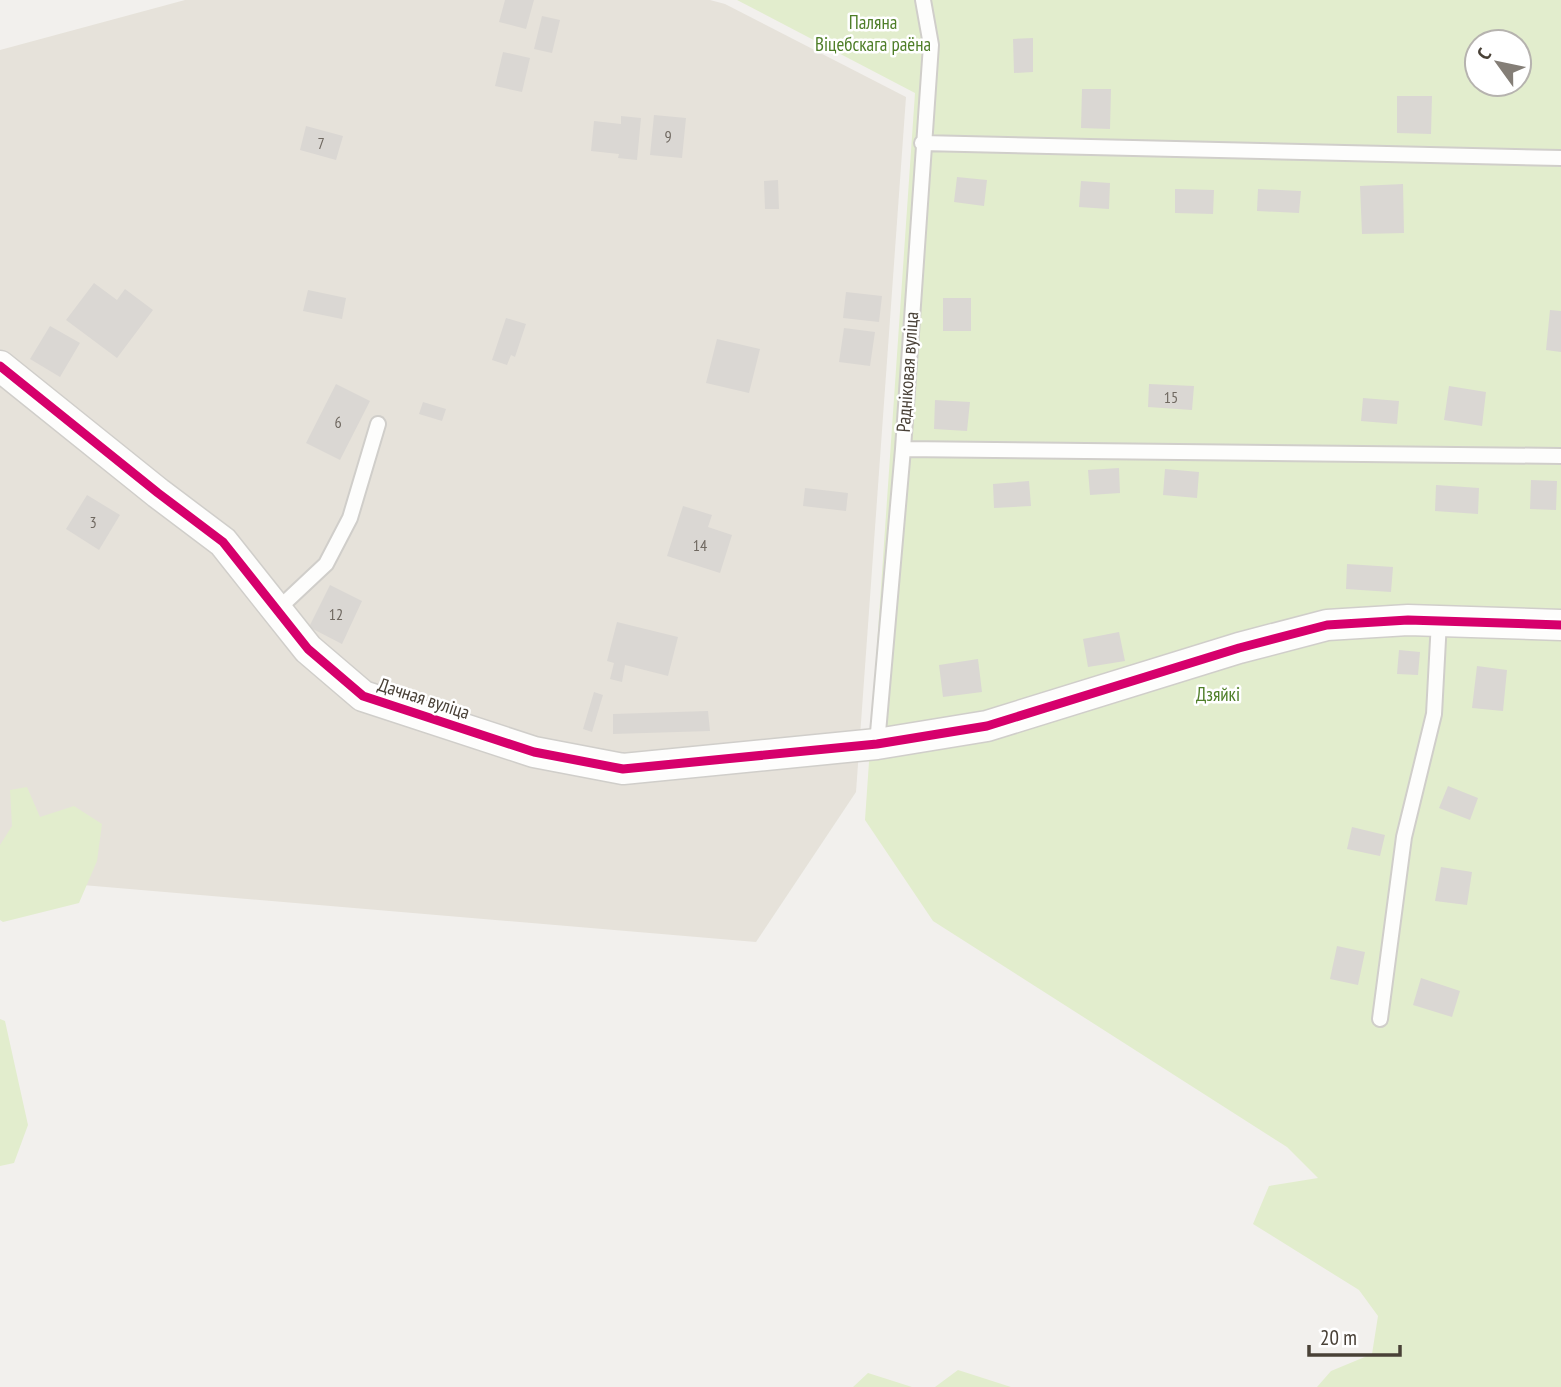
<svg xmlns="http://www.w3.org/2000/svg" width="1561" height="1387" font-family="'PT Sans Narrow',sans-serif">
	<style>
		.residential { fill: #e6e2da }
		.green { fill: #e2edcd; fill-rule: evenodd }
		.building { fill: #dad7d3 }
		.lines { fill: none; stroke-linecap: round; stroke-linejoin: round }
		.service-casing { stroke: #d0ceca; stroke-width: 18 }
		.minor-casing { stroke: #d0ceca; stroke-width: 33 }
		.service { stroke: #fdfdfc; stroke-width: 14 }
		.minor { stroke: #fdfdfc; stroke-width: 30 }
		.cycleway-casing { stroke: #fff; stroke-width: 13 }
		.cycleway { stroke: #d6006c; stroke-width: 9 }
		.labels { text-anchor: middle; dominant-baseline: central; stroke-width: 5; stroke-linejoin: round; paint-order: stroke }
		.number-label { font-size: 16px; fill: #6f6860 }
		.park-label { font-size: 19px; fill: #4e7e28; stroke: #fff }
		.street-label { font-size: 19px; fill: #494137; stroke: #fff }
	</style>
	<rect width="100%" height="100%" fill="#f2f0ed"/>
	<path class="residential" d="M185,0H710L725,4L906,97L856,792L756,942L0,878V50Z"/>
	<path class="green" d="M737,0H1561V1387H1317L1331,1371L1372,1354L1378,1316L1359,1290L1253,1224L1269,1186L1318,1178L1287,1147L933,921L865,820L915,93ZM1477,42H1519V84H1477Z
		M27,787L40,817L74,806L102,824L97,861L79,903L3,922L0,920V845L12,826L10,790Z
		M0,1019L5,1021L28,1125L14,1163L0,1166Z
		M958,1370L1011,1387H935Z
		M868,1373L912,1387H853Z"/>
	<path class="building" d="M505,0H534L526,29L499,22Z
		M542,16L560,20L552,53L534,49Z
		M1033,38V72L1014,73L1013,39Z
		M503,52L530,58L522,92L495,86Z
		M1082,89H1111L1110,129L1081,128Z
		M1397,96H1432L1431,134L1397,133Z
		M654,115L686,118L682,158L650,155Z
		M621,116L641,118L637,160L618,158L619,154L591,151L594,121L621,124Z
		M306,126L343,136L336,160L300,150Z
		M957,177L987,180L984,206L954,202Z
		M778,180L779,209H765L764,181Z
		M1081,181L1110,183L1109,209L1079,207Z
		M1403,184L1404,233L1362,234L1360,186Z
		M1175,189L1214,190L1213,214L1175,213Z
		M1258,189L1301,191L1299,213L1257,211Z
		M94,283L117,300L125,289L153,310L117,358L66,320Z
		M308,290L346,298L342,319L303,311Z
		M846,292L882,296L879,322L843,318Z
		M943,298H971V331H943Z
		M1550,310L1561,311V352L1546,350Z
		M506,318L526,324L515,357L511,355L507,365L492,360Z
		M50,326L80,343L60,377L30,359Z
		M844,328L875,332L870,366L839,362Z
		M717,339L760,349L749,393L706,383Z
		M336,384L370,401L340,460L306,443Z
		M1149,384L1194,386L1192,410L1148,407Z
		M1449,386L1486,392L1482,426L1444,420Z
		M1363,398L1399,401L1397,424L1361,421Z
		M935,400L970,402L967,431L934,429Z
		M423,402L446,409L442,421L419,414Z
		M1119,468L1120,493L1090,495L1088,470Z
		M1165,469L1199,472L1197,498L1163,495Z
		M1531,480L1557,481L1556,510L1530,509Z
		M1029,481L1031,506L994,508L993,484Z
		M1436,485L1479,488L1478,514L1435,511Z
		M805,488L848,493L846,511L803,506Z
		M87,495L120,515L99,550L66,529Z
		M683,506L712,515L708,527L732,535L720,573L667,556Z
		M1347,564L1393,567L1391,592L1346,589Z
		M330,585L362,601L342,644L309,627Z
		M617,622L678,637L668,676L625,665L622,682L610,679L614,663L607,661Z
		M1119,632L1125,661L1088,667L1083,639Z
		M1399,650L1420,652L1418,675L1397,674Z
		M978,659L982,692L943,697L939,665Z
		M1477,666L1507,670L1503,711L1472,708Z
		M594,692L603,695L592,732L583,729Z
		M708,711L710,731L613,734V714Z
		M1448,786L1478,798L1470,820L1439,808Z
		M1352,827L1385,835L1380,856L1347,849Z
		M1441,867L1472,872L1467,905L1435,901Z
		M1337,946L1365,952L1358,985L1330,979Z
		M1421,978L1460,991L1452,1017L1413,1005Z"/>
	<g class="lines">
		<defs>
			<path id="service" d="M922,143L1561,158
				M903,449L1561,456
				M277,610L326,564L350,518L378,424
				M877,744L903,449L931,45L923,0
				M1380,1019L1404,837L1434,714L1439,621"/>
			<path id="minor" d="M0,366L158,493L223,542L308,649L363,696L534,752L623,769L877,744L987,726L1239,648L1327,625L1408,620L1561,625"/>
		</defs>
		<use href="#service" class="service-casing"/>
		<use href="#minor" class="minor-casing"/>
		<use href="#service" class="service"/>
		<use href="#minor" class="minor"/>
		<defs>
			<path id="cycleway" d="M0,366L158,493L223,542L308,649L363,696L534,752L623,769L877,744L987,726L1239,648L1327,625L1408,620L1561,625"/>
		</defs>
		<use href="#cycleway" class="cycleway-casing"/>
		<use href="#cycleway" class="cycleway"/>
	</g>
	<g class="labels">
		<g class="number-label">
			<text x="668" y="136">9</text>
			<text x="321" y="143">7</text>
			<text x="1171" y="397">15</text>
			<text x="338" y="422">6</text>
			<text x="93" y="522">3</text>
			<text x="700" y="545">14</text>
			<text x="336" y="614">12</text>
		</g>
		<g class="park-label">
			<text x="873" y="22">Паляна<tspan x="873" dy="22">Віцебскага раёна</tspan></text>
			<text x="1218" y="694">Дзяйкі</text>
		</g>
		<g class="street-label">
			<text transform="translate(907 372) rotate(-86)">Радніковая вуліца</text>
			<text transform="translate(424 698) rotate(18)">Дачная вуліца</text>
		</g>
	</g>
	<g transform="translate(1498 63) rotate(303)"><circle r="33" fill="#ffffff" stroke="#b6b3af" stroke-width="2"/>
	<path d="M0-5L12 26L0 18L-12 26Z" fill="#847e77"/>
	<text y="-10" font-size="19" font-weight="bold" text-anchor="middle" fill="#494137">С</text>
	</g>
	<path d="M1309 1345v10h91v-10" fill="none" stroke="#494137" stroke-width="3.5"/>
	<text x="1320" y="1345" font-size="21" fill="#494137" stroke="#ffffff" stroke-width="5" paint-order="stroke">20 m</text>
</svg>
